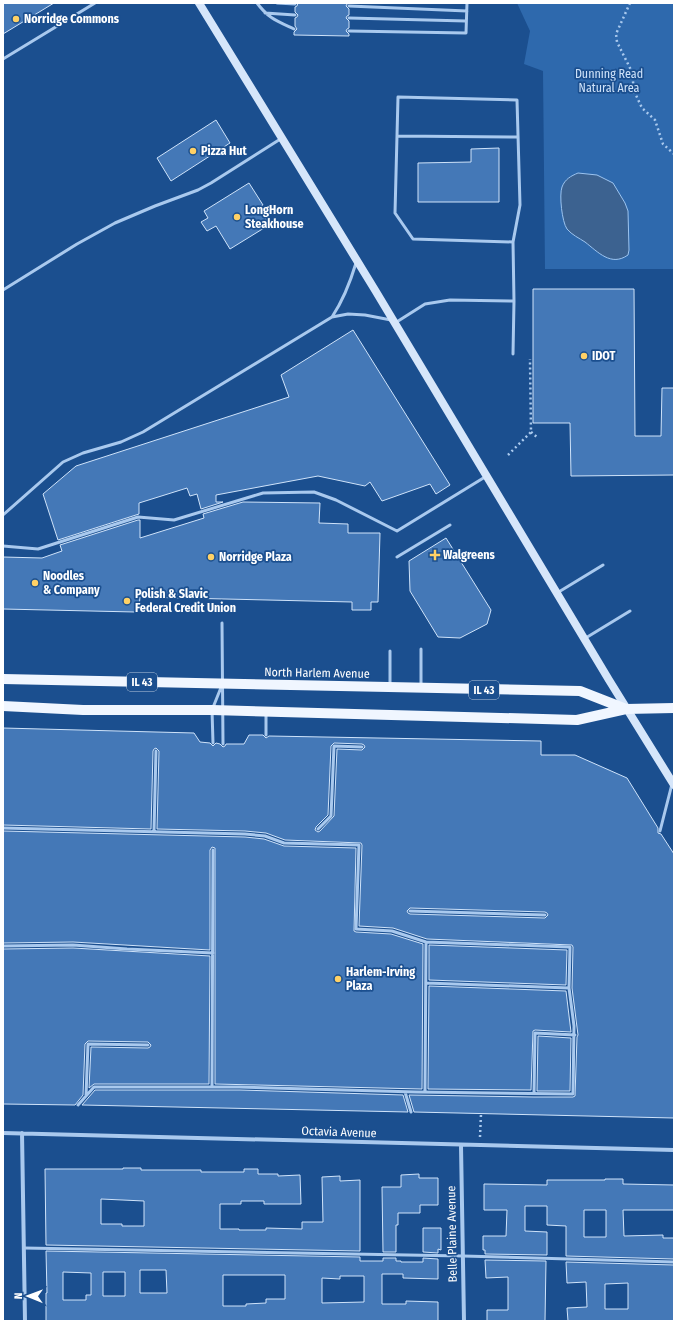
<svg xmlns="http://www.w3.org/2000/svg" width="677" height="1324" font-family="'Fira Sans Condensed',sans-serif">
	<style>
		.green { fill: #2e69ad }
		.water { fill: #3c6290; stroke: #9cc4f0 }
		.building { fill: #4478b7; stroke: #cfe3fa; fill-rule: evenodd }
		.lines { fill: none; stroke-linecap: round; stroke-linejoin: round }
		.path { stroke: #a9c9ee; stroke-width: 2.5; stroke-dasharray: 2 3; stroke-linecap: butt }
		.lane { stroke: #a9c9ee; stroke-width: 3 }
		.street { stroke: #a9c9ee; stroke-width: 4 }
		.secondary { stroke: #d6e6fa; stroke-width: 8 }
		.primary { stroke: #f0f6ff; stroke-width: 10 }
		.poi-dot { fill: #ffd166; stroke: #1b4f8f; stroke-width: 1.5 }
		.labels { text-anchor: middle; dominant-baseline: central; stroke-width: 3.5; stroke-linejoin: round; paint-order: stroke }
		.shield { fill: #1b4f8f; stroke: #bbcadd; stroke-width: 1 }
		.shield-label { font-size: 11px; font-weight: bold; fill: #fff }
		.poi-label { font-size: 12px; font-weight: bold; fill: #fff; stroke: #1b4f8f; text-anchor: start }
		.park-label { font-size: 12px; fill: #cfe3fa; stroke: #1b4f8f }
		.street-label { font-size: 12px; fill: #fff; stroke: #1b4f8f }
	</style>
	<rect width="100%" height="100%" fill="#1b4f8f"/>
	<path class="green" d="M517,3H674V269H545L543,71L524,64L530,31Z"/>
	<path class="water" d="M578,173L597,175L613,183L625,203L628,211L629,250L628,255C611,267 598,252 585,242C579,238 572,235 567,229C562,222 559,195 562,187C565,179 571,176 578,173Z"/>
	<path class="building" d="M3,3H54L3,34Z
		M298,3H349L347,4L346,6L349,9V15L347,16L346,18L349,21V28L347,29L346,31L349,34V36L294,35V32L297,29L295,26V18L297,17L298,15L295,12V7L297,6Z
		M216,120L230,143L171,181L157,158Z
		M499,148V202H418V163L471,162V149Z
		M249,183L263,205L261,206L267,216L265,217L269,225L230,249L216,226L207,231L201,222L208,218L204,211Z
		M533,289H634L635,436H661L662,388H674V475L571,476L570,423H533Z
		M353,330L450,485L436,494L430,484L382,501L370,482L365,486L318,476L216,495V502H223L201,509L197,494L190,496L187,488L139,503V514L58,540L43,494L76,466L289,397L281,375Z
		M243,502L320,503L319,523L348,524V533H380L378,602H371V610H352V602L140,597L139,607H135V612L3,609V557L42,558L62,551L60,545L138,520H140V538L204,518L203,514Z
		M446,538L491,610L487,624L460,638L438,637L410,591L409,561Z
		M3,728L194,733L200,742L210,743L213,746L216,743L220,744L223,747L225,746L226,744H244L249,735H263L266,738L269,736L541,741V755H575L627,778L658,828V833L661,834L674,854V1118L414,1112L409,1095L534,1097H573L575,1096L577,1037L578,1035L572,988L573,947L572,945L427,939L393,928L359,926L362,845L361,843L285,840L266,833L245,831L157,829L159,751L156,748L154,749L153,751L151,829L3,825ZM334,743L362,744L364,745L365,747L362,750L337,749L334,816L320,831L318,832L315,830L316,827L328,815L331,746ZM410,908L545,912L547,913L548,915L545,918L410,914L408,913L407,911Z
		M3,831L245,837L264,839L284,846L356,848L354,931L356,932L391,934L423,944L422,1089L215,1084V848L212,847L210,850V950L73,942L3,943Z
		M429,945L567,950L566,985L429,980Z
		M73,948L210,956L209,1084H94L89,1088L91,1047L148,1048L150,1047L151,1045L148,1042L88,1041L85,1044L83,1095L75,1105L3,1104V949Z
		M429,986L566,991L571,1032L535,1030L533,1031L531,1090L428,1089Z
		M538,1036L571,1038L570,1091H537Z
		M95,1090H240L403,1095L408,1112L82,1105Z
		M123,1168H141V1170H201V1172H244V1169H258V1174H278V1176L300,1175L301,1204H264V1201H241V1204H220V1229H239V1230H266V1228L302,1229V1222H323L322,1177L340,1176V1181L360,1180V1251L46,1245L45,1169H123ZM101,1199L144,1201V1226H122V1224H101Z
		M419,1174V1178H438V1205H420V1213H398V1225H396V1252H383L382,1187H401V1175Z
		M605,1179H623V1184L674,1185V1210H623L624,1236L663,1235V1238H674V1259L566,1256V1226L547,1225V1206H525V1231L547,1232V1255L485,1254V1250H483V1236H506L507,1210H484V1184L547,1185V1180H605ZM584,1210H606V1237H584Z
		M423,1228H441V1250L438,1249V1253L423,1252Z
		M46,1251L360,1257V1261H383V1258H396V1261H401V1262H423V1258L438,1259V1279L403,1278V1274H382V1304H406V1301L438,1302V1321H46V1293H47ZM140,1270H166L167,1293H140ZM63,1272L91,1273V1295H86V1300H63ZM103,1272H125V1296H103ZM223,1275H285V1299H266V1303L246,1304V1306H223ZM340,1276H364V1302L322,1303V1278L340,1279Z
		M485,1260L546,1261L545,1321H487V1310H508V1277L486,1278Z
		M566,1262L674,1265V1321H568L567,1308L587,1307L586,1282L567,1283ZM628,1283V1309H605V1284Z"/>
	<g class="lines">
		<path class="path" d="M630,3L616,34L617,42L632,72L634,91L642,108L655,120L663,144L674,154
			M531,432L538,438
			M508,455L531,432L530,359
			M480,1137L481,1114"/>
		<path class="lane" d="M257,3C268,18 277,21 294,29
			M277,3L295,4
			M349,6L467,11
			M265,13L295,15
			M349,18L466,21
			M349,31L466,33L467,3
			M3,59L95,3
			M397,136L518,137
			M3,290L77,244L115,223L155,206L198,190L211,183L282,138
			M332,317C344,299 350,283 356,263
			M395,323L425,304L450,300L514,301L513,242L413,239L395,213L398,97L517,100L520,205L513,242
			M513,354L514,301
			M3,515L63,462L83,453L121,442L143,432L332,317L348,314L365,315L391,320
			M3,546L38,549L138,517L174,520L263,493L314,492L336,500L397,531L485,477
			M397,557L450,525
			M557,593L603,565
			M222,623L223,744
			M584,639L630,611
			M421,649V687
			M390,686V651
			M266,735V713
			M213,743L212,710L222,685
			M3,828L245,834L265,836L284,843L359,845L356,929L392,931L426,942L570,947L569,988
			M318,829L331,816L334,746L362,747
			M154,831L156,751
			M660,831L672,784
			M410,911L545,915
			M3,946L73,945L127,949L213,953
			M212,1086L213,850
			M405,1092L411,1112
			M425,1092L426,942
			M534,1094L535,1033L575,1035
			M86,1096L88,1044L148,1045
			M78,1105L94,1087H240L416,1092L573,1094L574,1026L569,988L426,983
			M24,1248L463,1256L674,1262"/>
		<path class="street" d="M3,1133L674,1150
			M22,1133L25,1321
			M461,1146L464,1321"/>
		<path class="secondary" d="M199,3L375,290L609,680L674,785"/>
		<path class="primary" d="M3,679L580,691L626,709
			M3,706L83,710H212L577,720L626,709L674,708"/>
	</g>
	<g class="poi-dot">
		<circle cx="16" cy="19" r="4"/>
		<circle cx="193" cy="151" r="4"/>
		<circle cx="237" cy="217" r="4"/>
		<circle cx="584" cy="356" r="4"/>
		<path d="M433 549h4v4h4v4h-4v4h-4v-4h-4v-4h4z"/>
		<circle cx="211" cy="557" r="4"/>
		<circle cx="35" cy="583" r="4"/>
		<circle cx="127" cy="601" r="4"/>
		<circle cx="338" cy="979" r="4"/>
	</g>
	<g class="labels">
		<g class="shield">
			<rect x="127" y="673" width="30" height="18" rx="3"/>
			<rect x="469" y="681" width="30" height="18" rx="3"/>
		</g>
		<g class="shield-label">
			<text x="142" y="682">IL 43</text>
			<text x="484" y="690">IL 43</text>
		</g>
		<g class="poi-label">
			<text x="24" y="19">Norridge Commons</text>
			<text x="201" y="151">Pizza Hut</text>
			<text x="245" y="210">LongHorn<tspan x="245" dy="14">Steakhouse</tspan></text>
			<text x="592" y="356">IDOT</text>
			<text x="443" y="555">Walgreens</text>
			<text x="219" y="557">Norridge Plaza</text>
			<text x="43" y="576">Noodles<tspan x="43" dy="14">&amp; Company</tspan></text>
			<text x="135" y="594">Polish &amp; Slavic<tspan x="135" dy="14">Federal Credit Union</tspan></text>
			<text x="346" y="972">Harlem-Irving<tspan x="346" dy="14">Plaza</tspan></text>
		</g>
		<g class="park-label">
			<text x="609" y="74">Dunning Read<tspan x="609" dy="14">Natural Area</tspan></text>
		</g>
		<g class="street-label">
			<text transform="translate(317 673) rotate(1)">North Harlem Avenue</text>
			<text transform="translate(339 1132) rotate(2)">Octavia Avenue</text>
			<text transform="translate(452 1234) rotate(-91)">Belle Plaine Avenue</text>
		</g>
	</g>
	<rect width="677" height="1324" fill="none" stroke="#ffffff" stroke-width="8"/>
	<g transform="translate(28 1296) rotate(271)" stroke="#1b4f8f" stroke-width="3" paint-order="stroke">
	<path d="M0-3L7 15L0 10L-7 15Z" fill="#ffffff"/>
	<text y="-6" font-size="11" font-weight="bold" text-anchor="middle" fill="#ffffff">N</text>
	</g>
</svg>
